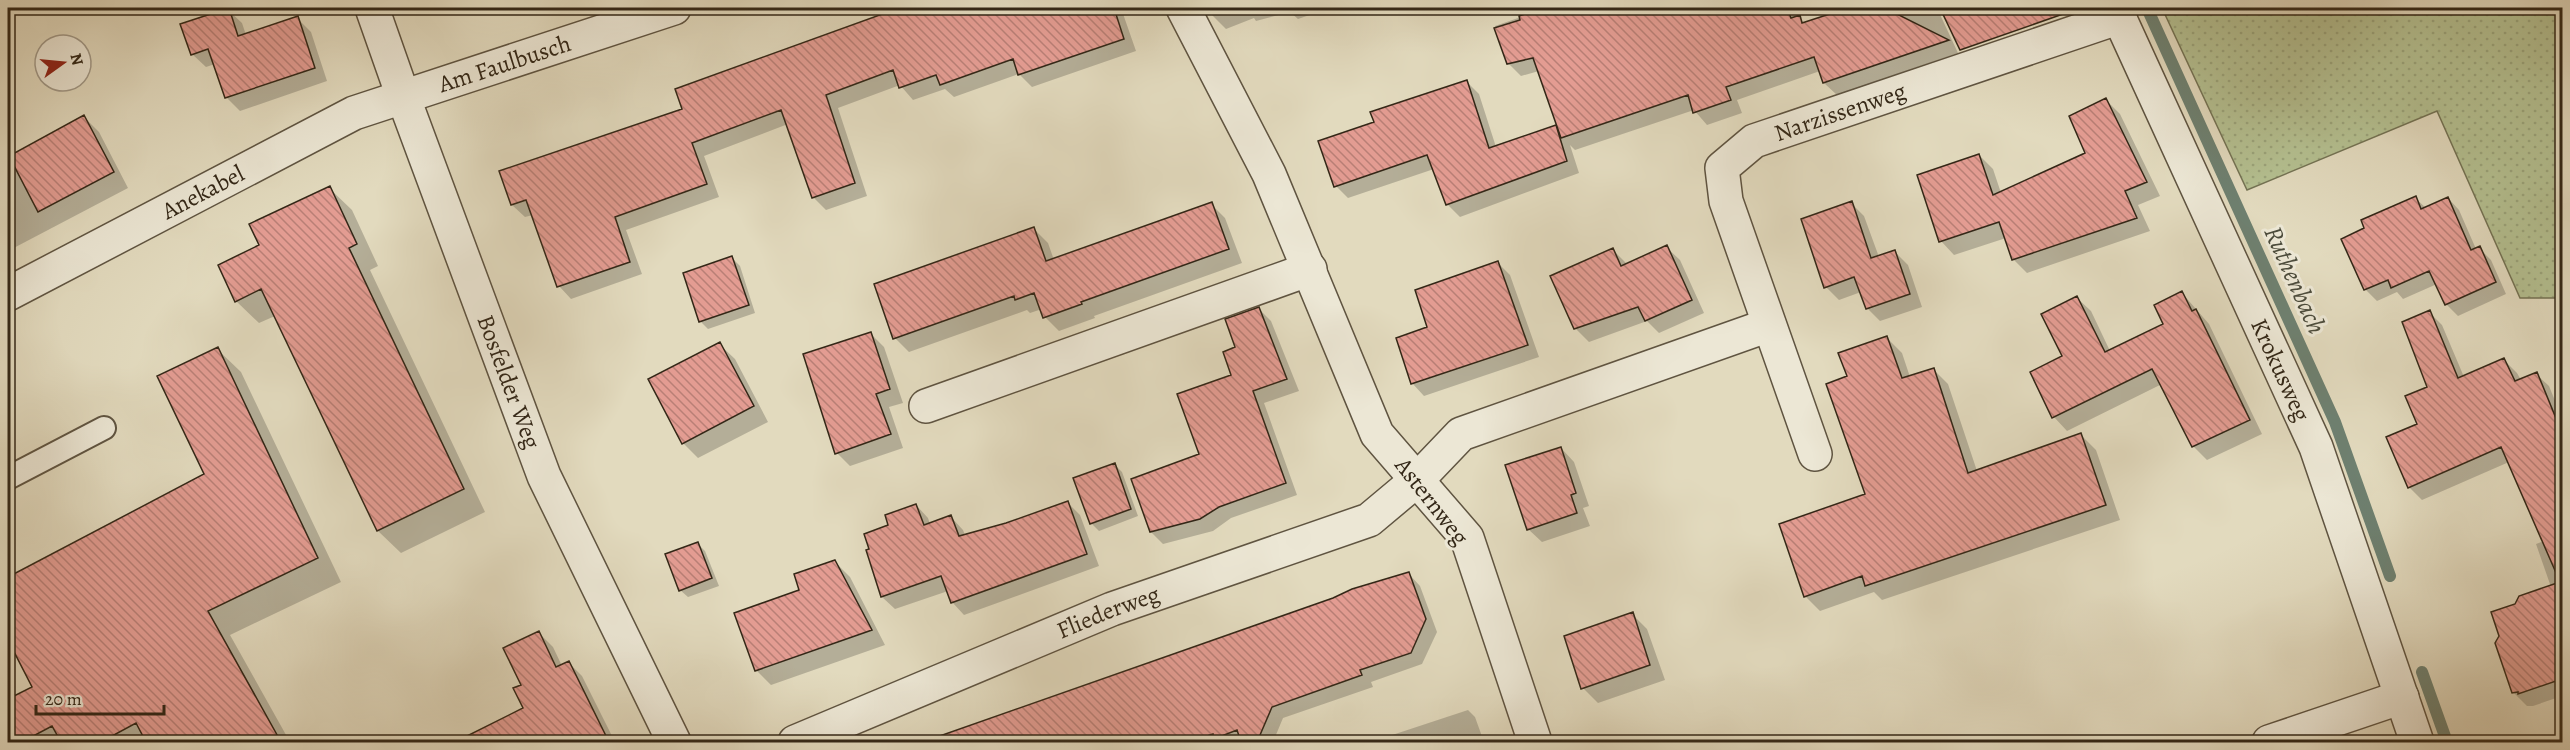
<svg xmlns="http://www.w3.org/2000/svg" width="2570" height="750" font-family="Alegreya,serif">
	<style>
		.grass { fill: url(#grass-dots); stroke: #747354; stroke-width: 1.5 }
		.shadow { fill: #0003 }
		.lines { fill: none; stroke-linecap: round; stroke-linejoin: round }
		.stream { stroke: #6e8070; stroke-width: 12 }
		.building { fill: url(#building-back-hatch); stroke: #332717; stroke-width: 1.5 }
		.service-casing { stroke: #5f5441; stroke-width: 26 }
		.minor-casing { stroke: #5f5441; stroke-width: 36 }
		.tertiary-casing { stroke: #5f5441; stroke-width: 36 }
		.service { stroke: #ece7d5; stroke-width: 22 }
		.minor { stroke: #ece7d5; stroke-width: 33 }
		.tertiary { stroke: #ece7d5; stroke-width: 33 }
		.labels { text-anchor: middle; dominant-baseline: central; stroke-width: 6; stroke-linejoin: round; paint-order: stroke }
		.street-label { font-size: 24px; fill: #332717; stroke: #ece7d5 }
		.water-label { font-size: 26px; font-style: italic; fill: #4c4c3c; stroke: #ece7d5 }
	</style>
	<defs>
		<pattern id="grass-dots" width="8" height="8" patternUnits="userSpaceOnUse" patternTransform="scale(1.5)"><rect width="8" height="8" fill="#b4bf90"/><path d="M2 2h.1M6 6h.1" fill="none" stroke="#9ba47b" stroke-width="1.8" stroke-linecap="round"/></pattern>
		<pattern id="building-back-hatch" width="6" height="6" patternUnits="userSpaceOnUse" patternTransform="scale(1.5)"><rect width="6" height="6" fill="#e39c92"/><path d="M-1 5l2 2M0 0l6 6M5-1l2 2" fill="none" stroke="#b97f76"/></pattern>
	</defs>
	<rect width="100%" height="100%" fill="#e2dabe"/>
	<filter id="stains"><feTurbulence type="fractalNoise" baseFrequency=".00333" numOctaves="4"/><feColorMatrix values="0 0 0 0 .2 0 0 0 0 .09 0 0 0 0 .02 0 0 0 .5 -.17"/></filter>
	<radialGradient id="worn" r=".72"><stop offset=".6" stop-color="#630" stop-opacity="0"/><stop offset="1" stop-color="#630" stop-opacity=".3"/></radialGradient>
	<path class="grass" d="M2162,8H2562V298H2520L2437,111L2247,190Z"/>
	<path class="shadow" d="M902,8H1121L1136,51L1032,87L1019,74L954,97L945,89L913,100L900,85L838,108L867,196L826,210L813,197L788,124L704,156L719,197L626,230L642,274L571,299L559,286L533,215L525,217L512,205L684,110L677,90Z
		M1210,8H1330L1298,19L1290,12L1256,21L1254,18L1226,29L1212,15Z
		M1412,8H1434L1418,13Z
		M1547,8H1600L1603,17L1631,8H1794L1798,17L1806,24L1852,8H1937L1958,53L1837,95L1824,83L1820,71L1737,100L1742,113L1707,125L1694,110L1575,150L1570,145L1579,173L1460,217L1447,204L1434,169L1348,198L1336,186L1376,123L1466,81L1479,94L1496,147L1556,127L1560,131L1539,71L1521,76L1508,63L1495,26Z
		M228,10L242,23L246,35L297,18L311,32L327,81L240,111L226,97L215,64L206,67L192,54Z
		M2106,100L2120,114L2160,196L2138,205L2150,231L2027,273L2013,259L2006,238L1954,255L1941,241L1979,155L1993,169L2001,193L2087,154Z
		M84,117L99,132L128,188L8,251V158Z
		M329,188L352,210L378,266L370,270L485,512L401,553L378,531L275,316L259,323L236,301Z
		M2415,198L2426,208L2448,198L2459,210L2476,249L2479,248L2491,260L2506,294L2458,316L2446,304L2437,284L2403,299L2397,292L2377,301L2365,289L2366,228Z
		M1851,203L1864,216L1879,257L1895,252L1908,265L1922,307L1880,321L1867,308L1861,292L1839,300L1826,287Z
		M1211,204L1225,218L1242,263L1094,316L1095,318L1059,331L1045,317L1042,309L1030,313L1027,310L909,352L895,338L1034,229L1048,243L1054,260Z
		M1666,247L1680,260L1704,313L1659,333L1647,321L1589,342L1575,328L1613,250L1627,264Z
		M732,258L740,266L755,313L708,329L700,321Z
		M1498,263L1510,275L1539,357L1424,396L1412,383Z
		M2182,293L2209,324L2262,434L2207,460L2193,446L2162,384L2067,431L2054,417L2032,373L2064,357L2077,298L2091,311L2110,351L2165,325Z
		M1259,309L1271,321L1299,391L1264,403L1297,495L1231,518L1213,531L1163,544L1151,532L1201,455L1233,376L1237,348Z
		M2429,312L2442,325L2464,377L2504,360L2517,373L2521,380L2536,374L2549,386L2562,418V696L2533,706H2527L2514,693L2516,605L2551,587L2536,544L2544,541L2509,462L2422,500L2409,487L2419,425L2429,387Z
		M870,333L884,347L903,403L889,407L903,448L850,466L837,453Z
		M1887,338L1902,353L1910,377L1933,369L1948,384L1977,471L2081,435L2096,450L2120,520L1882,600L1874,592L1820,611L1805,596L1867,495L1849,377Z
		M719,344L735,359L768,422L698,458L683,443Z
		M217,349L241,372L341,582L230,635L290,742H8V701L34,687L17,656L8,661V579L205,475Z
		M1561,448L1574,462L1589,506L1583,508L1590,526L1542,542L1528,529Z
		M1115,465L1122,472L1138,516L1099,531L1091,523Z
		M1068,503L1080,515L1099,566L964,615L952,602L948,591L895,609L882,597L868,551L890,526L916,505L928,518L930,524L951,517L963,530L965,535L1007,524Z
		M698,544L705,551L719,586L688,597L680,590Z
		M835,562L850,577L885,645L771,685L756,670Z
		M1409,574L1420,586L1437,632L1422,664L1371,682L1373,687L1283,718L1273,742H922Z
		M1632,614L1647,629L1665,680L1598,703L1583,688Z
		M539,633L553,647L562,666L569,663L582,676L615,742H470L468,738L525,708L523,685Z
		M1468,710L1475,717L1484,742H1371Z"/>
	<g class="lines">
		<path class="stream" d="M2147,8L2335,422L2390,576
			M2422,672L2447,742"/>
	</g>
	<path class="building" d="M229,8L238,36L298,16L315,68L225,98L208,49L191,55L180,24Z
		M899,8H1114L1124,39L1018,75L1013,59L940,85L936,75L899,88L893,70L826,95L855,183L812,198L781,110L692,143L707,184L615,217L630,262L557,287L526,200L511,205L499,171L682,109L675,89Z
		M1543,8H1787L1791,18L1800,15L1802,23L1848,8H1885L1949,40L1823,83L1814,57L1726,87L1731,100L1693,113L1688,95L1561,138L1533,58L1507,64L1494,28L1520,20L1519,16Z
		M1940,8H2065L2066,13L1960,50Z
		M1467,80L1489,148L1556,125L1567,161L1446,205L1427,155L1334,187L1318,141L1374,122L1370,112Z
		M2106,98L2147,182L2125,191L2137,218L2012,260L1999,222L1939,242L1917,175L1979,154L1993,195L2085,153L2069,116Z
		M84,115L114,172L38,212L9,156Z
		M330,186L357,244L349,248L464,489L377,531L261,289L235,302L218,265L259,245L249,224Z
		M2416,196L2421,209L2448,197L2471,250L2480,246L2496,282L2445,305L2429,271L2391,288L2388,280L2364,290L2341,239L2364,228L2361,220Z
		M1852,201L1871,258L1895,250L1910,294L1866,309L1854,277L1824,288L1801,219Z
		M1212,202L1229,249L1081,302L1082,304L1043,318L1034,293L1015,300L1014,296L893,339L874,284L1034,227L1046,261Z
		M1667,245L1692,300L1645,321L1638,307L1574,329L1550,276L1613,248L1621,266Z
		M732,256L749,305L699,322L683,273Z
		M1498,261L1528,345L1411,384L1396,338L1427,327L1415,290Z
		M2182,291L2192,311L2196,309L2250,420L2192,447L2152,369L2052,418L2030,372L2062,356L2041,314L2077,296L2105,352L2163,324L2154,305Z
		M1259,307L1287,379L1253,391L1286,483L1219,507L1200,519L1150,532L1131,479L1199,454L1177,394L1231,375L1223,352L1235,347L1225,319Z
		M2430,310L2458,378L2504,358L2515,381L2537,372L2562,433V679L2518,694V692L2512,693L2495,643L2499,636L2491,612L2515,604L2519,596L2560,582L2501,447L2408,488L2386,437L2417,424L2405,396L2427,387L2402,322Z
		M871,332L890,389L876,394L891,434L835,454L803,354Z
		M1887,336L1902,378L1934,368L1968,473L2081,433L2106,505L1865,586L1862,576L1804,597L1779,524L1865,494L1826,384L1847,376L1838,353Z
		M720,342L754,406L682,444L648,379Z
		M218,347L318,558L208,611L281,742H146L136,723L101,742H61L52,726L22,742H8V699L32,687L8,640V577L204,474L157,376Z
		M1561,447L1576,493L1571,495L1577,513L1527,530L1505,465Z
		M1115,463L1131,509L1090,524L1073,478Z
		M1068,501L1087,554L951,603L941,576L881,597L866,550L869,549L864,534L888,525L885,515L916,504L924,525L951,515L959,536L1006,523Z
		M698,542L712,578L679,591L665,554Z
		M835,560L872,630L755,671L734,613L799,590L794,574Z
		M1409,572L1426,619L1411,653L1360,670L1362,675L1272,707L1257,742H1241L1237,730L1214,739L1213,734L1189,742H935L934,738L1333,598L1352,589Z
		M1633,612L1650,665L1581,689L1564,636Z
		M539,631L556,667L569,661L609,742H455L523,708L513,688L521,685L503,648Z"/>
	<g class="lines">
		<defs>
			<path id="service" d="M8,478L104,428"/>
			<g id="minor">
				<path d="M1183,8L1269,174L1377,434L1467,538L1535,742"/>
				<path id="s1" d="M2115,8L2316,447L2417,742"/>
				<path id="s2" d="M8,294L354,113L674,8"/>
				<path d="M926,406L1310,269"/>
				<path id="s3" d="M1815,454L1726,201L1722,168L1754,141L2120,17"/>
				<path id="s4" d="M795,742L1112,609L1369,520L1418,479L1461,434L1769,325"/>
				<path d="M2269,742L2402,697"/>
			</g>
			<g id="tertiary">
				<path id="s5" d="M372,8L404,99L544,476L674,742"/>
			</g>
		</defs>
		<use href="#service" class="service-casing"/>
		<use href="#minor" class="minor-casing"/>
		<use href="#tertiary" class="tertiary-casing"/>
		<use href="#service" class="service"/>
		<use href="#minor" class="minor"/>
		<use href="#tertiary" class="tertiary"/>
	</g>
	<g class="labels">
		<g class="street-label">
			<text stroke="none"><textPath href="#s2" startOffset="549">Am Faulbusch</textPath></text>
			<text stroke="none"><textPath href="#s3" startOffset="434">Narzissenweg</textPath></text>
			<text stroke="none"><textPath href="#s2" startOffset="220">Anekabel</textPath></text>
			<text stroke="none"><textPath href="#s1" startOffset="398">Krokusweg</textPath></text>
			<text stroke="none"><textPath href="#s5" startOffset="398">Bosfelder Weg</textPath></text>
			<text transform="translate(1432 501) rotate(52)">Asternweg</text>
			<text stroke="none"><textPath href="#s4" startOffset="339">Fliederweg</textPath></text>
		</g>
		<g class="water-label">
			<text transform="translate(2295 280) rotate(66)">Ruthenbach</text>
		</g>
	</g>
	<rect width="2570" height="750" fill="none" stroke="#e2dabe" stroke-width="30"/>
	<rect x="9" y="9" width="2552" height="732" fill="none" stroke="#332717" stroke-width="3"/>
	<rect x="15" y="15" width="2540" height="720" fill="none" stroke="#332717" stroke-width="1.5"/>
	<g transform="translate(63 63) rotate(75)"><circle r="28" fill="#ece7d5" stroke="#a29a89" stroke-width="1.5"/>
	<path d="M0-4.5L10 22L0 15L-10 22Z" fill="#8f2418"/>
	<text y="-9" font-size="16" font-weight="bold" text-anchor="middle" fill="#332717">N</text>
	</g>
	<path d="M36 705v9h128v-9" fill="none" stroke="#332717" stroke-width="3"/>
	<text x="45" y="705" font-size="18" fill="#332717" stroke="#ece7d5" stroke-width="4.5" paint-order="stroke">20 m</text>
	<rect width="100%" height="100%" filter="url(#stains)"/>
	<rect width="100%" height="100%" fill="url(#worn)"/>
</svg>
